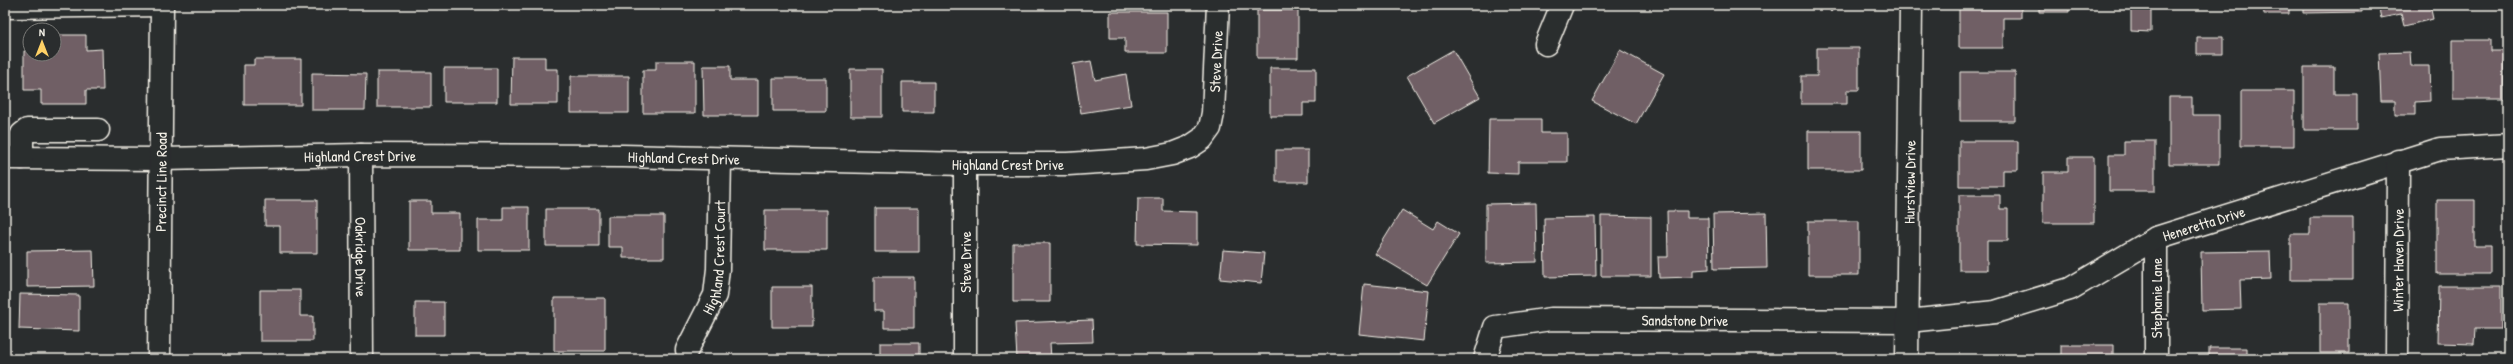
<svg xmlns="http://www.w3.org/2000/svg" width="2513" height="364" font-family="'Patrick Hand',sans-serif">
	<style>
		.building { fill: #705e65; stroke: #f4f1e8 }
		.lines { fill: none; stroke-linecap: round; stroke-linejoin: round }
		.minor-casing { stroke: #f4f1e8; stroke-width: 25 }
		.major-casing { stroke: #f4f1e8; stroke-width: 25 }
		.minor { stroke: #2a2d2e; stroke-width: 22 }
		.major { stroke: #2a2d2e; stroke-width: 22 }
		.labels { text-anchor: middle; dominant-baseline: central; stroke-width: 4; stroke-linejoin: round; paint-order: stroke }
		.street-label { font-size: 15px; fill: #f4f1e8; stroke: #2a2d2e }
	</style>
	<rect width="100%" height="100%" fill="#2a2d2e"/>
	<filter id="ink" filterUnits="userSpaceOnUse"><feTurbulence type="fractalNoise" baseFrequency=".025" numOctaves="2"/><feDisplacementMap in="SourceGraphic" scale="8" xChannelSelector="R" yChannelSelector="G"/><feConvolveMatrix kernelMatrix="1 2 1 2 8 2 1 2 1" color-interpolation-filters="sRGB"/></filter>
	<g filter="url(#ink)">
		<path class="building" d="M493,5H511V9H493Z
			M1824,5H1838L1831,12Z
			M1959,5H2021V18H2003V48H1959Z
			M2039,5H2069V12H2039Z
			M2131,5H2151V32L2131,31Z
			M2175,5H2201V7H2175Z
			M2263,5H2289V14H2264Z
			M2303,5H2362V12L2303,13Z
			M2378,5H2430L2433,19L2404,26L2401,14L2381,18Z
			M1257,10H1298V58H1257Z
			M1110,12H1167V53H1125V38H1110Z
			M54,35H86V50L102,49L103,90H86V104H41V90H24V51H30V54H54Z
			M2197,37H2223V54H2197Z
			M2453,40H2490V51H2504V99H2453Z
			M1817,48H1859V90H1847V104H1801V76H1817Z
			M1453,50L1480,97L1434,123L1407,76Z
			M1620,50L1664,74L1636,124L1592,101Z
			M2410,52L2411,66H2429L2430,101L2415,102V115H2395V101H2381L2379,53Z
			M5,53H6V109H5Z
			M512,57H545V69H558V104H511Z
			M254,59H301V105H244V65H254Z
			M656,61H695V113H643V70H656Z
			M1091,61L1095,80L1126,74L1131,105L1081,113L1073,64Z
			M703,66H730V80H758V115H704Z
			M2304,67H2334V94H2357V130H2304Z
			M444,68H497V102H444Z
			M1270,68H1316V103H1303V116H1270Z
			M850,69H882V117H850Z
			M377,72H431V107H377Z
			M1960,72H2015V121H1960Z
			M312,73L366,74L365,110H312Z
			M571,76H629V113H571Z
			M773,78H826V111H773Z
			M902,82H934V112H902Z
			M2241,91H2294V146H2241Z
			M2169,97H2192V115H2219V164H2169Z
			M1489,119H1541V133H1567V162H1518V174L1488,173Z
			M1808,131H1861V170H1808Z
			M1959,141H2018V170H2003V186H1959Z
			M2124,141H2155V191H2109V155H2124Z
			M1276,150H1308V182H1276Z
			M2068,157H2094V223H2043V172H2068Z
			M1959,195H2000V209H2008V241H1987V270H1959Z
			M1138,198H1163V211L1197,212V245L1137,244Z
			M265,200H317V253H280V226H265Z
			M2437,200H2475V246H2490V274H2437Z
			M409,201H431V213H460V250H409Z
			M1536,203L1537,262L1486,263V204Z
			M503,207H529V250H478V220H503Z
			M875,208H919V252H875Z
			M546,209H599V246H546Z
			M765,210H827V250H765Z
			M1402,210L1433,229L1438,221L1459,234L1427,285L1375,254Z
			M1667,211H1687V218H1708L1709,269L1693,270V277L1659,278L1658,257H1668Z
			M1766,213L1767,268L1714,269L1713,214Z
			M608,216H664V258H623V247H608Z
			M1601,216L1651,217V276H1601Z
			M1595,217L1596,276L1545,277L1544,218Z
			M2310,218H2353V280H2291V234H2310Z
			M1808,221H1859V275H1808Z
			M1013,243H1050V302H1013Z
			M93,250L94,286L27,287V251Z
			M1223,250L1264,253L1261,283L1220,279Z
			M2270,251L2271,279L2240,280L2241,309L2202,310L2201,252Z
			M874,277H914V328H884V311H874Z
			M1364,284L1429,291L1424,341L1359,334Z
			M2439,286H2501V329H2475L2474,344L2438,343Z
			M772,287H812V327H772Z
			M260,290H300V316H313V341H260Z
			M20,294L79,295V331L19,329Z
			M554,298H605V351H554Z
			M415,302H444V335H415Z
			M2320,303H2349V353H2320Z
			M1092,320L1093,342L1050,343L1051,359H1017L1015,323Z
			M880,343H919V359H880Z
			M2061,345H2113V359H2061Z
			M2209,348H2247V359H2209Z
			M1963,357H2002V359H1963Z"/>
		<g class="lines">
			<defs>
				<g id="minor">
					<path d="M5,7L162,5"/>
					<path d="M1546,44L1562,5"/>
					<path id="s1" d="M361,155L362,359"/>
					<path id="s2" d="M5,158L162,159L361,155L623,156L965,164H1068L1146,159L1172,154L1190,147L1202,139L1210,128L1213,113L1218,5"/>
					<path d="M22,158V134L27,130H98"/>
					<path d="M965,164V359"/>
					<path d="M2156,238V359"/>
					<path id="s3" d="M687,350L715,295L718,269L720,159"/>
					<path id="s4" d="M1485,359L1495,327L1551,319L1908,321L1995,312L2070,289L2156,238L2440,149L2508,145"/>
					<path id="s5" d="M1907,359L1911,5"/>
					<path id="s6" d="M2397,359L2398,161"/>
				</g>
				<g id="major">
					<path id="s7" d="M159,359L162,5"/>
				</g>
			</defs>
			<use href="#minor" class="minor-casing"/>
			<use href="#major" class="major-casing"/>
			<use href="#minor" class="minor"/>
			<use href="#major" class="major"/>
		</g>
	</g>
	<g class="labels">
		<g class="street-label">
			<text stroke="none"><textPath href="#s2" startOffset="1282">Steve Drive</textPath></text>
			<text stroke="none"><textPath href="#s2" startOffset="355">Highland Crest Drive</textPath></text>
			<text stroke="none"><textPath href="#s2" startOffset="679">Highland Crest Drive</textPath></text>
			<text stroke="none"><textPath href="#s2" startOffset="1003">Highland Crest Drive</textPath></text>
			<text stroke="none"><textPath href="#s7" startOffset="177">Precinct Line Road</textPath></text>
			<text stroke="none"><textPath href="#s5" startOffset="177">Hurstview Drive</textPath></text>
			<text stroke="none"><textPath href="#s4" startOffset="763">Heneretta Drive</textPath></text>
			<text stroke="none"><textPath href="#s3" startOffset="99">Highland Crest Court</textPath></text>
			<text stroke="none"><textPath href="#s1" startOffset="102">Oakridge Drive</textPath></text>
			<text stroke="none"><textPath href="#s6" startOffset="99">Winter Haven Drive</textPath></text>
			<text transform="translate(965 262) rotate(-90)">Steve Drive</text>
			<text transform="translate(2156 298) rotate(-90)">Stephanie Lane</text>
			<text stroke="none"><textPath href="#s4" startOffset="224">Sandstone Drive</textPath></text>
		</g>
	</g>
	<rect width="2513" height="364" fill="none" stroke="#2a2d2e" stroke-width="20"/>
	<rect x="10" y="10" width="2493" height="344" fill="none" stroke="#f4f1e8" stroke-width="1.5" filter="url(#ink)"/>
	<g transform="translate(42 42)"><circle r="19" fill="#2a2d2e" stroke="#7b7b78"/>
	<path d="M0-3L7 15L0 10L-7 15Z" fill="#ffd166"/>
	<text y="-6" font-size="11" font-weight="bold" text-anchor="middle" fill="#f4f1e8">N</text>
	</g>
</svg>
